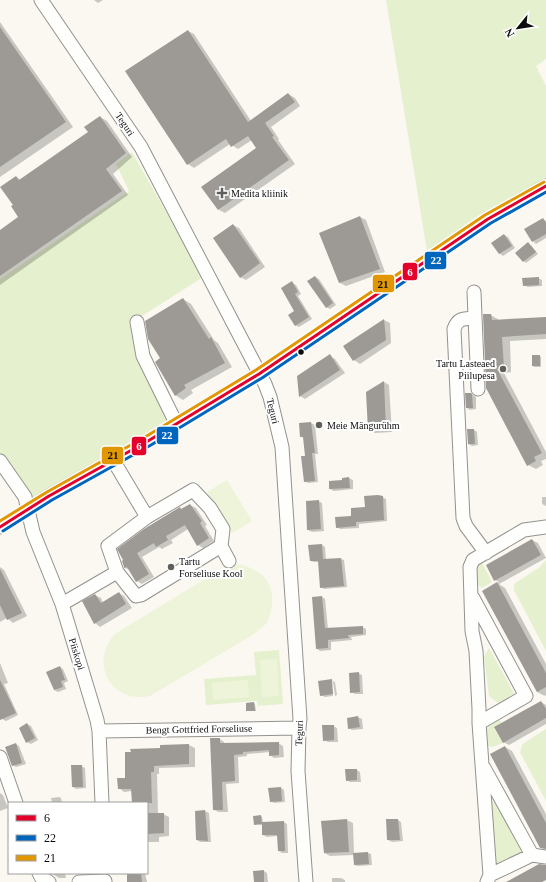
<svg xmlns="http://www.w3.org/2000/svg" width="546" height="882" font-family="Georgia,serif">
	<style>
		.green { fill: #e5f0cf }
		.pitch { fill: #eef4d9 }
		.shadow { fill: #0003 }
		.building { fill: #9d9a96 }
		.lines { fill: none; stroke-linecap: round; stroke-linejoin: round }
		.minor-casing { stroke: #93928f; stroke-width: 15 }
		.minor { stroke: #fefefd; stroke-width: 13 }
		.bus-1-casing { stroke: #fff; stroke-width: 6 }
		.bus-2-casing { stroke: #fff; stroke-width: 6 }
		.bus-3-casing { stroke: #fff; stroke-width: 6 }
		.bus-1 { stroke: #e4002b; stroke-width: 3 }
		.bus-2 { stroke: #0065bd; stroke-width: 3 }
		.bus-3 { stroke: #e09701; stroke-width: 3 }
		.poi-dot { fill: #5f5f5c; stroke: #fff; stroke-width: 1.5 }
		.bus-dot { fill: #0c0c0c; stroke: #fff; stroke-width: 1.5 }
		.labels { text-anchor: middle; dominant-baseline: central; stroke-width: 4; stroke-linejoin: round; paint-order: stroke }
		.street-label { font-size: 10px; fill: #0c0c0c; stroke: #fff }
		.poi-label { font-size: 10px; fill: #0c0c0c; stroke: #fff; text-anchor: start }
		.line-badge { stroke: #fff; stroke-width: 1.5 }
		.badge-label { font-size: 11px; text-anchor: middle; font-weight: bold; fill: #fff }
		.pale-badge-label { font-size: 11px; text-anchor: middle; font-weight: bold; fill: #111 }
	</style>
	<rect width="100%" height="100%" fill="#faf8f0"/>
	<path class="green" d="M386,0H546V59L536,66L546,86V180L427,251Z
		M132,152L203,277L131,323L173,417L32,503L0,456V279L129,191L116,164Z
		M546,560V651L514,590V584L540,567Z
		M482,563L492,582L482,588C475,584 475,574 475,567Z
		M489,648L516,697L501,705L489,696L484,657Z
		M279,650L283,704L258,706L257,701L206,705L204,679L256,675L254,652Z
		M498,717L502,723L494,728L503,743L492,747L485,745L484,725Z
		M546,729V801L520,752L522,745L524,743Z
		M494,800L520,846L522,853L499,867L495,861L491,803Z"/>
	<path class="pitch" d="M227,480L252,521L232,533L207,492Z
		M238,564C262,569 277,584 271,610C270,614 269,621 266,624C262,627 258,631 254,634L150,696C110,704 89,663 115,634L226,566Z
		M277,659L279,696L262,697L260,660Z
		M248,680L249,697L213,700L212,683Z"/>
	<path class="shadow" d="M94,0H103L98,3Z
		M0,22L73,127L0,177Z
		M188,31L194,34L251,121L288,94L295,98L300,106L271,127L279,139L278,140L295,164L225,213L219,210L258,148L252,140L238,149L230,144L194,168L188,164L126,72Z
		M100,117L107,121L132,157L113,174L128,195L0,285V231L20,218L14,205L16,177L21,180L89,132Z
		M360,217L366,220L385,272L346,286L340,283Z
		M543,219L546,221V238L536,244L533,241Z
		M233,225L239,228L265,267L246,280L240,277Z
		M504,235L508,237L515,248L503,256L499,253Z
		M531,245L538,254L526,263L524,261Z
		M315,277L319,279L336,305L330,309L326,307Z
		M538,278L542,280V286L528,287L524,285Z
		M292,283L296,285L301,294L298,296L312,319L299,327L295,325L296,311Z
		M183,299L191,304L214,340L218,343L232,367L191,390L193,393L183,400L175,395L162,359Z
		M484,315H491L499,320L546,318V339L510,341L511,372L504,373L546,452V459L541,461L543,465L536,469L528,465L487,388Z
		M384,320L390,323L391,343L360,364L354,360L345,346Z
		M330,356L335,359L345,373L305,399L300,396Z
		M539,356L541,357V367H534L533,366Z
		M384,382L389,385L392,432L375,433L369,430Z
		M471,394L476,397V409L470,410L467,408Z
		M311,423L315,425L318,454H315L318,482L308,483L305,481L306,457L304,438L301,436L300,424Z
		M474,430L477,432L478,445L472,446L468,444Z
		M349,478L353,480V489L334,491L330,489L343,481V479Z
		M382,497L386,499L387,521L359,524V528L340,529L337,527Z
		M542,497H546V506L542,504Z
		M318,501L322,503L324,531L312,532L308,530Z
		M190,505L196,508L207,525L205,526L214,541L203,548L198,545L188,529L171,540L173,543L162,549L159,547L142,557L154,577L142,584L137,581L130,570L125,568L123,562L182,510Z
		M532,540L538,543L546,558L499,584L505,588L546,664V695L545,696L537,692L483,591L499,582L495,580Z
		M322,545L325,547L326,560L341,559L344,560L347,587L324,589L321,587L319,562H314L311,561Z
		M0,567L4,570L27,616L13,623L7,618L0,622Z
		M119,593L124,596L132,608L100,627L95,623V595L101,598L103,603Z
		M322,597L325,599L328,629L362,627L366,629V635L351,637L352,640L331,642V650L320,651L317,649Z
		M0,663L8,683L4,684L18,715L6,721L2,719L0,714Z
		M60,667L63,669L68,681L64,683L66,689L58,692L54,690Z
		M358,673L362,675L363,694H355L351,692Z
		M331,680L335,682L337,695L335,696L333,681H331L333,696L325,697L321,695Z
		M541,702L546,705V724L509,745L503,742Z
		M254,703L255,704L256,711H247Z
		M358,717L362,719L363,729L352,730L349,728L348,719Z
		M27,724L31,726L38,740L31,744L27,742Z
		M333,726L337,728L338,742H328L324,740Z
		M220,739L224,742V744L278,743L283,746L284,757L274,758L270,755V752L247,754V756L238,757L239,783L226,784L228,812H219L214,810Z
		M16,744L19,746L26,764L16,767L12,765Z
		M189,745L195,748V767L159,768V774H157L158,814H163L169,817V836L159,837V842H149L147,841V803H133L132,791L124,792L119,788L126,779L161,749V746Z
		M505,747L512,751L546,814V850L541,847Z
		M81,766L85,768L86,788L76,789L73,787Z
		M357,770L360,772L361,782H350L347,780Z
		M281,788L284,790L285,802L274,803L271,801Z
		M0,793L3,795L8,808L0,811Z
		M59,797L61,798L62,803H52L51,798Z
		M205,811L209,813L211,842H200L197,840L196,812Z
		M261,816L262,817L263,823L284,822L287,824L288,853H282L279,851L278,836L267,837L263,835V825L255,824Z
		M347,820L353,823L354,854L368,853L371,854L372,865L358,866L355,865L354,855L330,856L324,853L322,822Z
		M398,820L401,822L403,841L392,842L388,840Z
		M264,871L267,873L268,882H255Z
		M51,873H65L66,878H59Z
		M128,873H145L147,882H128Z
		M332,878H341L345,880V882H332Z"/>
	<path class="building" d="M0,27L66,122L0,167Z
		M188,30L248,122L288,93L295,102L265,123L274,136L272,137L289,160L218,210L201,187L256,148L248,136L231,147L226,139L187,165L125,71Z
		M100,116L126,153L106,169L122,191L0,276V230L18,217L11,206L13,205L0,187L16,176L19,180L88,132L84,127Z
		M360,216L380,269L339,283L319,233Z
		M543,218L546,223V234L532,242L524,229Z
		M233,224L260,263L240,278L213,238Z
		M504,234L512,246L499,254L491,243Z
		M528,242L536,252L523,262L515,253Z
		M315,276L333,303L326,308L307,281Z
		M539,277V285L523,286L522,278Z
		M292,281L298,292L295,294L309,317L295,326L288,315L294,311L281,288Z
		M183,298L209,339L211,337L225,363L184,385L186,388L175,396L155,362L160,358L148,339L145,321Z
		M483,314H491L492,320L546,317V334L502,337L504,368L497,369L542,453L534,457L536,461L527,466L486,388Z
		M384,319L386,340L353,361L343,346Z
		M330,354L340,370L299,397L297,376Z
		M532,355H540V366H532Z
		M384,381L386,430L368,431L366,392Z
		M465,393H471L472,394L473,408H466Z
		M311,422L315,453H312L315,481L304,482L301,456H305L303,437H300L299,423Z
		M467,429H474L475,444H468Z
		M349,477L350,488L329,489V481L342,480V478Z
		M378,495L383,496L384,520L356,522V526L336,528L335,517L351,516V508L365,507L364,496Z
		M319,500L321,529L307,530L306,501Z
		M190,504L202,521L200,523L209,538L197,546L185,525L166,536L168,540L156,547L154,543L137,553L149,574L136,582L127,567L124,568V567L122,561L123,560L117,549L144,529L180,507L181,509Z
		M532,539L541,555L494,581L486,565Z
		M322,544L323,559L341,558L344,586L320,588L318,561H310L308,545Z
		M0,569L22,613L7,620L0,605Z
		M497,582L546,673V687L537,692L482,591Z
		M119,592L126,604L94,624L82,601L95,594L101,603Z
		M322,596L325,628L363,626V634L348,635L349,638L328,640V648L316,649L312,597Z
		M60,666L65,680L61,681L63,687L54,690L46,672Z
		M359,672L360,692L350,693L349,673Z
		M332,679L333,694L320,696L318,681Z
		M0,680L16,713L0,720Z
		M541,701L546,709V718L503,743L494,727Z
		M254,702L255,711H246V703Z
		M358,716L360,727L348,729L347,718Z
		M27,723L35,738L26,743L19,728Z
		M322,725H334V740L323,741Z
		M210,738H220V743L279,742V755L269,756V750L243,752V754L234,755L235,781L222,782L223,810H213Z
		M16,743L22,763L12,766L5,747Z
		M189,744V764L154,766V772H151L152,803H132L131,789H118L117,778H125V752H131L130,749L160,748V745Z
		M505,746L546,823V849L540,848L490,754Z
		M71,765H82L83,787H72Z
		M345,769H357V780L346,781Z
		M281,787L282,801L270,802L268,788Z
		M205,810L208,841L196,840L195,811Z
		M147,813H164V833L147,834Z
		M261,815L262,824L254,825L253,816Z
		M347,819L349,852L324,853L321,821Z
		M386,819H398L400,840H387Z
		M284,821L285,851H278L277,835H262V822Z
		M368,852L369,864L354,865L353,853Z
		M539,864L546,865V880L542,882H506Z
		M264,870V882H254L253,871Z
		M127,873H141L142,882H127Z"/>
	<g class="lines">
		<defs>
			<path id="minor" d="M41,0L141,147L265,384L270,397L282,447L300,719L299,728L298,771L306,882
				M474,292L478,389
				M474,318C463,319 458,318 454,329L463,518L466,526L486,553
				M137,322L143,356L176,423
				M113,460L147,517L193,490L210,508L223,529L221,546L229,561
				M0,461L25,497L33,532L62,604L97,720L99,731L102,803
				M0,527L49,496L148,441L259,374L488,219L546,186
				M117,572L136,596L141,595L221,546
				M473,598L526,696L479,723
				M62,604L117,572L108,546L147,517
				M99,731L299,728
				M0,757L16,803
				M484,768L532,855L490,875
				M532,855L546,857
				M39,873L41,877L49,882
				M79,882L105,881
				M487,882L490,875L479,723V709L476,651L472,631L470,567L473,560L524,530L546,527"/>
		</defs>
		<use href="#minor" class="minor-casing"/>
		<use href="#minor" class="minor"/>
		<defs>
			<path id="bus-1" d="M0,527L49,496L148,441L259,374L488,219L546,186"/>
			<path id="bus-2" d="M3,531L52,500L151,445L262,378L491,223L546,192"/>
			<path id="bus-3" d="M0,521L47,492L145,437L256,370L485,215L544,182"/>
		</defs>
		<use href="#bus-1" class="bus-1-casing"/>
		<use href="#bus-2" class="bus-2-casing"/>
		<use href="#bus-3" class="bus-3-casing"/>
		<use href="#bus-1" class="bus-1"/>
		<use href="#bus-2" class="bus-2"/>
		<use href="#bus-3" class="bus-3"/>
	</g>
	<g class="poi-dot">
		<path d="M220 187h4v4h4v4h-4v4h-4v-4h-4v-4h4z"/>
		<circle cx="503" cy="369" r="4"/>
		<circle cx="319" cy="425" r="4"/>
		<circle cx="171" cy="567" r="4"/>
	</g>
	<circle class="bus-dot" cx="301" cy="352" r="3.5"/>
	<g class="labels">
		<g class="street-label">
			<text transform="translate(125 124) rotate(56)">Teguri</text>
			<text transform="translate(273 411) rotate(76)">Teguri</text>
			<text transform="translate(77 654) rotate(73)">Piiskopi</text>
			<text transform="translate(199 729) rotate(-1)">Bengt Gottfried Forseliuse</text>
			<text transform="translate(299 733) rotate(-88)">Teguri</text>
		</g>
		<g class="poi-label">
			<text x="231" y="193">Medita kliinik</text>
			<text x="495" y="363" text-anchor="end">Tartu Lasteaed<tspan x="495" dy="12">Piilupesa</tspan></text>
			<text x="327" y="425">Meie Mängurühm</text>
			<text x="179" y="561">Tartu<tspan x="179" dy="12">Forseliuse Kool</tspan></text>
		</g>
	</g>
	<g class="line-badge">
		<rect x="424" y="251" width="23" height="19" rx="4" fill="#0065bd"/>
		<rect x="402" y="262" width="16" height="19" rx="4" fill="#e4002b"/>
		<rect x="372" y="274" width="23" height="19" rx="4" fill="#e09701"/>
		<rect x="156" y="426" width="23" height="19" rx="4" fill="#0065bd"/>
		<rect x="131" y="436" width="16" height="20" rx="4" fill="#e4002b"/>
		<rect x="101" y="446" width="23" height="19" rx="4" fill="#e09701"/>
	</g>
	<g class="badge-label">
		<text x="436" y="264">22</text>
		<text x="410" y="276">6</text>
		<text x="167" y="439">22</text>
		<text x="139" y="450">6</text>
	</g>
	<g class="pale-badge-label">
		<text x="383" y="288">21</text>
		<text x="113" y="459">21</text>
	</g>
	<rect x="8" y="802" width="140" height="72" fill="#ffffff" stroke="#9e9e9e"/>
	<rect x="16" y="815" width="20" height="6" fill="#e4002b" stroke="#9e9e9e"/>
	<text x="44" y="822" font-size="12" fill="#0c0c0c">6</text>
	<rect x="16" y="835" width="20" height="6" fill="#0065bd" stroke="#9e9e9e"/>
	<text x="44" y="842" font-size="12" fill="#0c0c0c">22</text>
	<rect x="16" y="855" width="20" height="6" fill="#e09701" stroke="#9e9e9e"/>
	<text x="44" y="862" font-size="12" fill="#0c0c0c">21</text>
	<g transform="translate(518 28) rotate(240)" stroke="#ffffff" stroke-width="3" paint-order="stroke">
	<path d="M0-3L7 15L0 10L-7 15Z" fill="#0c0c0c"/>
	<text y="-6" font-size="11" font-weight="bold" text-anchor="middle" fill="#0c0c0c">N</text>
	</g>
</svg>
